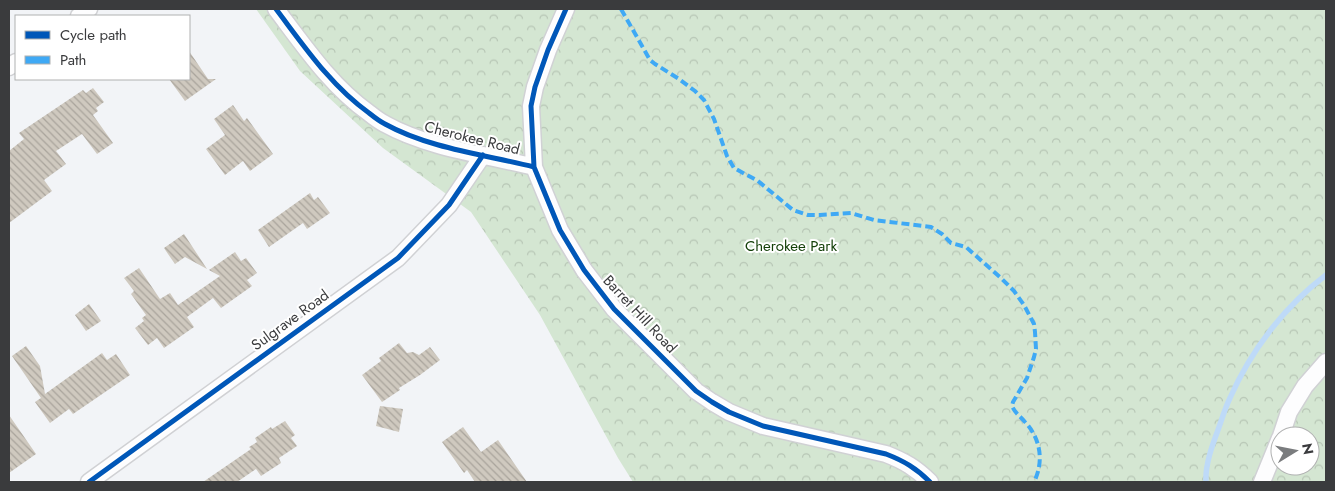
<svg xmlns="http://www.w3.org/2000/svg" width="1335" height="491" font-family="Jost,sans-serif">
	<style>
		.park { fill: url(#park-crowns); fill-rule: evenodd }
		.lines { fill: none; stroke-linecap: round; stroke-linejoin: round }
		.stream { stroke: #bedaf8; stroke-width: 5.5 }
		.building { fill: url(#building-back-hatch) }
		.minor-casing { stroke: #d0d1d4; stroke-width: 19 }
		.minor { stroke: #fdfdfe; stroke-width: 16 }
		.quiet { stroke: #3fa9f5; stroke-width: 4; stroke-dasharray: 8 4; stroke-linecap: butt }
		.cycleway-casing { stroke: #fff; stroke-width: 8 }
		.cycleway { stroke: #0057b8; stroke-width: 5 }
		.labels { text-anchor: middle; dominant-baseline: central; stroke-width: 4; stroke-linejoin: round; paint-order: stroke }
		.street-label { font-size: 15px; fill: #3a3b3d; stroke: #fff }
		.park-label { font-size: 15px; fill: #144009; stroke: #fff }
	</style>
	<defs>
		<pattern id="park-crowns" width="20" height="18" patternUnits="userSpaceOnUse" patternTransform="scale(1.25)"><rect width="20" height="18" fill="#d4e6d2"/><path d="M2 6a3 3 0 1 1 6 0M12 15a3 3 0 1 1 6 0" fill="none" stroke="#b7c6b5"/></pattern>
		<pattern id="building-back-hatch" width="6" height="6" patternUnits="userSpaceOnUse" patternTransform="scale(1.25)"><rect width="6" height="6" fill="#cfc9bf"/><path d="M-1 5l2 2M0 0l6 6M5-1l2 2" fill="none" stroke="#a9a49c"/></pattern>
	</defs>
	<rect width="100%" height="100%" fill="#f2f4f7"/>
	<path class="park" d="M256,9H1326V482H633L618,458L540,315L471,212L383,148L300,71ZM1280,436H1310V466H1280Z"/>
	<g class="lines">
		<path class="stream" d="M1206,482C1205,465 1212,446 1218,430C1222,419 1225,408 1230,398C1251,350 1285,306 1326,275"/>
	</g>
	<path class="building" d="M189,51L208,79H216L185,101L169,79H189Z
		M93,88L104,102L96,108L98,111L93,115L113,143L97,154L82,134L56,151L66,164L44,180L52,191L9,223V151L24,139L19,133L83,90L86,93Z
		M233,105L244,121L247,118L273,154L250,171L243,161L225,175L206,149L225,135L214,119Z
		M310,193L314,200L318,197L330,213L307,229L303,223L269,247L258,230Z
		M184,234L207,269L185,257L175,264L168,254L164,248Z
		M235,252L241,261L246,258L257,273L247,280L252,286L221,308L213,298L187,317L194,327L164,348L157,338L148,345L135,328L144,321L142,318L146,315L131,294L134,291L124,278L139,268L160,299L170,293L178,305L220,276L209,270Z
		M89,304L101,321L86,331L75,315Z
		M399,343L407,353L413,352L419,355L430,347L440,360L420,375L399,388L400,390L382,402L362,375L381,361L379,358Z
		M26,346L40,366L45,394L102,353L107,360L116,354L130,375L73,414L69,409L50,423L35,402L41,398L12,356Z
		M380,406L403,409L399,432L376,426Z
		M9,415L36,454L9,473Z
		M285,421L295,435L291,438L297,446L279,458L281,463L261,476L256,469L237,482H203L251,449L249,447L257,442L255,438L271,427L272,429Z
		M463,427L481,452L498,440L527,482H475L467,470L464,473L442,442Z"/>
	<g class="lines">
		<defs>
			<path id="minor" d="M276,9C304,46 331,86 369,113C374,117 379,121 385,124C428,148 486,155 534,167
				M566,9L548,50L535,87L531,106L534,167L560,230L584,270L614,309L696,391L712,402L729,412L763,426L886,454C904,461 916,468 930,482
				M79,16L89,9
				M9,67L16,62
				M1281,436L1289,412L1305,386L1326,362
				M89,482L398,258L449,205L483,155
				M1262,482L1280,438"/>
		</defs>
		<use href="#minor" class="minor-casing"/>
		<use href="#minor" class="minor"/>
		<path class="quiet" d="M621,9L650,60L655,64L679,79L695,91L704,100L714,119L727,156L734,168L758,181L793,210L808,215H820L851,213L874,220L931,227L942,234L951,243L966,247L1002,279L1014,291L1024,305L1034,324L1035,332L1036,349L1034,357L1027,378L1013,402L1012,406C1015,413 1020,416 1025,422C1041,439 1044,462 1034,482"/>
		<defs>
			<path id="cycleway" d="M276,9C304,46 331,86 369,113C374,117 379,121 385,124C428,148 486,155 534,167
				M566,9L548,50L535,87L531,106L534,167L560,230L584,270L614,309L696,391L712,402L729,412L763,426L886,454C904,461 916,468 930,482
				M89,482L398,258L449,205L483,155"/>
		</defs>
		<use href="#cycleway" class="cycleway-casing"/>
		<use href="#cycleway" class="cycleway"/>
	</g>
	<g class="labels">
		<g class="street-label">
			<text transform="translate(472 138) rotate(14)">Cherokee Road</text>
			<text transform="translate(640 314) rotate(47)">Barret Hill Road</text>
			<text transform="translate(290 320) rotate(-36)">Sulgrave Road</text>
		</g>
		<g class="park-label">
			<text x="791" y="246">Cherokee Park</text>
		</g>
	</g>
	<rect width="1335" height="491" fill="none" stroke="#3a3b3d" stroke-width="20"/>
	<rect x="15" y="15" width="175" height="65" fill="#ffffff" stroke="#b0b1b1"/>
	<rect x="25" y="31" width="25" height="8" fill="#0057b8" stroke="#b0b1b1"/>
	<text x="60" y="40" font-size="15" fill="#3a3b3d">Cycle path</text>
	<rect x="25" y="56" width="25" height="8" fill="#3fa9f5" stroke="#b0b1b1"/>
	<text x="60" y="65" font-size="15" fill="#3a3b3d">Path</text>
	<g transform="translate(1295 451) rotate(80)"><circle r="24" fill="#ffffff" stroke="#b0b1b1"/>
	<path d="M0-4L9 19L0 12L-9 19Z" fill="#7a7c7e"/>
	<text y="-8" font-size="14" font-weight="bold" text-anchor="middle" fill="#3a3b3d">N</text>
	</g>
</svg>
